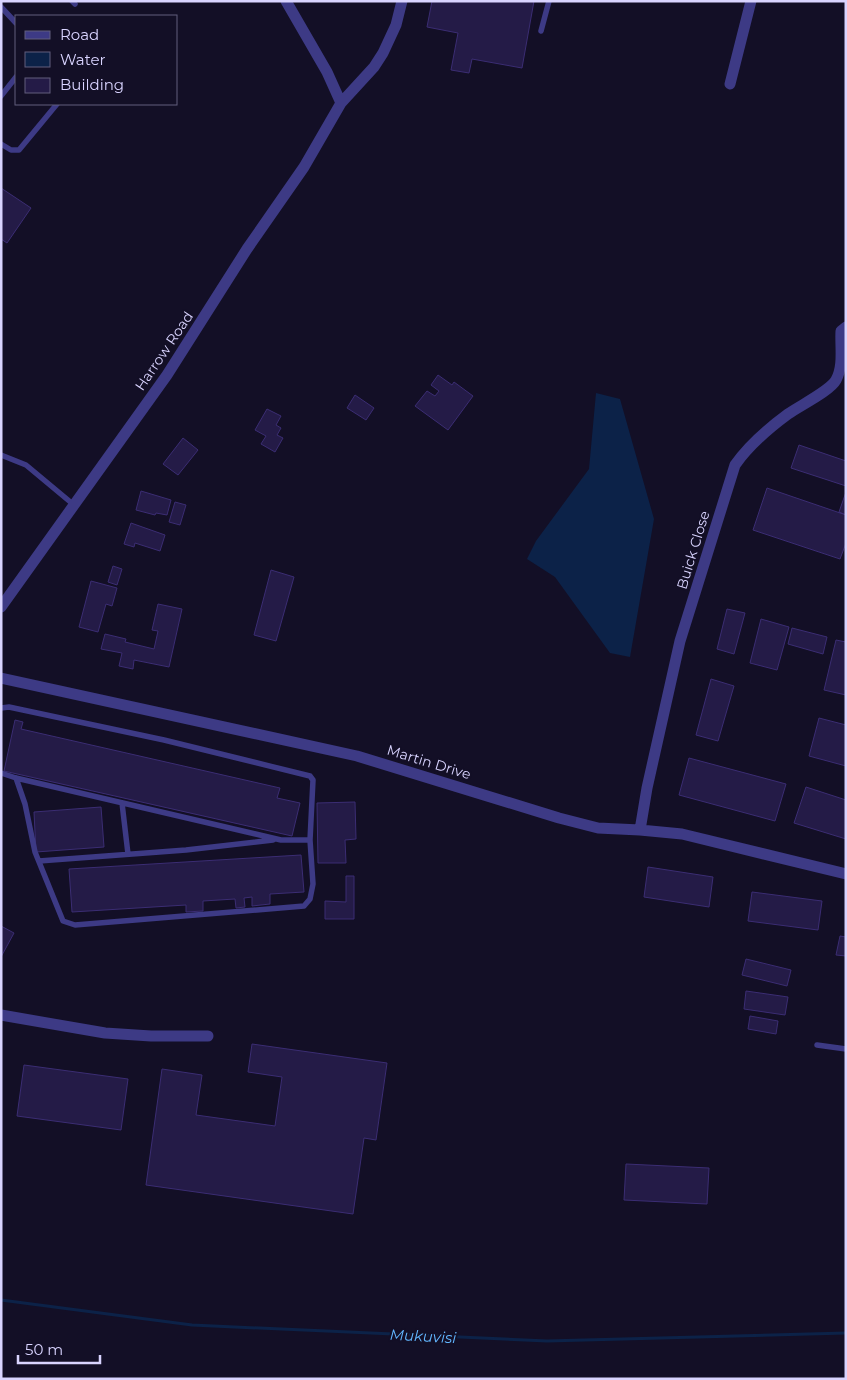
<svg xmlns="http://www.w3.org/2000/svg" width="847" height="1380" font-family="Montserrat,sans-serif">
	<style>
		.water { fill: #0c2248 }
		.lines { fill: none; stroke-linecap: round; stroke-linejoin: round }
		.stream { stroke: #0c2248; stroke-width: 3 }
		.building { fill: #241b47; stroke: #3b2d73 }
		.service { stroke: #3d3a85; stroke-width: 5.5 }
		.minor { stroke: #3d3a85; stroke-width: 11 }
		.labels { text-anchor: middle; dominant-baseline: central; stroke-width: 4; stroke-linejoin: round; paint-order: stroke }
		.street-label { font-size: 14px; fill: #d9d4ff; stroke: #130f26 }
		.water-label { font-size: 15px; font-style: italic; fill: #62b6ff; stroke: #130f26 }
	</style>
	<rect width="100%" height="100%" fill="#130f26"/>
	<path class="water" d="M596,393L620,399L654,519L630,657L610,653L555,577L527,559L536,541L589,469Z"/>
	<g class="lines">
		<path class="stream" d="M1,1300L192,1325L547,1341L846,1333"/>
	</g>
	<path class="building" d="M432,1H534L522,68L472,59L469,73L451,70L458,33L427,27Z
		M1,188L31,208L7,243L1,239Z
		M438,375L452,385L454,382L473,396L448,430L415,406L427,391L435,396L439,391L431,385Z
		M355,395L374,408L366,420L347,408Z
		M267,409L281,416L276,425L281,428L277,435L283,438L275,452L261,444L266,436L255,430Z
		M183,438L198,450L178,475L163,464Z
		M799,445L846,461V486L791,468Z
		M767,488L846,515V543L840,559L753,530Z
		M141,491L171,500L167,515L156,513L155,515L136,510Z
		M846,492V515L839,512Z
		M175,502L186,505L180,525L169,522Z
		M131,523L165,535L160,551L135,543L134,547L124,544Z
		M113,566L122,569L117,585L108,582Z
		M271,570L294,577L276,641L254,635Z
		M91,581L117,588L112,606L106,604L98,632L79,627Z
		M158,604L182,609L169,667L134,660L133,669L119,666L122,653L101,649L105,634L126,639L125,642L154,649L158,631L152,630Z
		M727,609L745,613L734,654L717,649Z
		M761,619L789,627L777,670L750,663Z
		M792,628L827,637L823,654L788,644Z
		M836,640L846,642V695L824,690Z
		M711,679L734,686L718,741L696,735Z
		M819,718L846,725V766L809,756Z
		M15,720L23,722L21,729L280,788L277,798L300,803L292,836L4,771Z
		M689,758L786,784L775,821L679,795Z
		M806,787L846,800V839L794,823Z
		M355,802L356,839L345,840L346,863H318L317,803Z
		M101,807L104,847L36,852L34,812Z
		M301,855L304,892L270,894V904L252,906V897L244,898L245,907L236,908L235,899L203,901V911L186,912V905L72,912L69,869Z
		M648,867L713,877L709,907L644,897Z
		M346,876H354V919H325V901L346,902Z
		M752,892L822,901L818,930L748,921Z
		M1,926L14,933L1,957Z
		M840,936L846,937V956L836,955Z
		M746,959L791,970L787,986L742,975Z
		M746,991L788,997L785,1015L744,1009Z
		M750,1016L778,1021L776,1034L748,1029Z
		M252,1044L387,1063L376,1140L364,1138L353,1214L146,1185L162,1069L202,1075L196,1115L275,1126L282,1077L248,1072Z
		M24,1065L128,1079L121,1130L17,1116Z
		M626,1164L709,1168L707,1204L624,1200Z"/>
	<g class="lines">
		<path class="service" d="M72,1L75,4
			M1,7L16,23
			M541,31L549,1
			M1,96L16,77
			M1,144L11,150H19L57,104
			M1,455L26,465L74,505
			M1,708L9,707L23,710L164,740L310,776L313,780L310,840L313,884L310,899L304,906L75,925L63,921L35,852L25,804L16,778
			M1,773L16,778L281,840H310
			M122,803L128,854
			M39,861L186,850L273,840
			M817,1045L846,1049"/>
		<path class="minor" d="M286,1L327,72L341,103
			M730,84L751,1
			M1,607L167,375L247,249L304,167L341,103L374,67L383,53L396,25L402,1
			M1,678L357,756L559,818L598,828L640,830L682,834L846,874
			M640,830L647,788L680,641L735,465C749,445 769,428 788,414C799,406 830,391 836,380C844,365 840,347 841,331L846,327
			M1,1015L105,1033L151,1036H208"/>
	</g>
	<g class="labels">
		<g class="street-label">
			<text transform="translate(164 351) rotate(-56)">Harrow Road</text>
			<text transform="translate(693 550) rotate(-73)">Buick Close</text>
			<text transform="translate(429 762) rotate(17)">Martin Drive</text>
		</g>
		<g class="water-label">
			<text transform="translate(423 1336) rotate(3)">Mukuvisi</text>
		</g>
	</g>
	<rect width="847" height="1380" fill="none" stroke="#d9d4ff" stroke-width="5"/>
	<rect x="15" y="15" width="162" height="90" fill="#130f26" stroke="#625e7d"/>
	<rect x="25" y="31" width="25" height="8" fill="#3d3a85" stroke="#625e7d"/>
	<text x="60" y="40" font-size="15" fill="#d9d4ff">Road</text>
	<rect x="25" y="52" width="25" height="15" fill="#0c2248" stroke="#625e7d"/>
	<text x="60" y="65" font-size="15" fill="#d9d4ff">Water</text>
	<rect x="25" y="78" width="25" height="15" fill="#241b47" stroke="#625e7d"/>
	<text x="60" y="90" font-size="15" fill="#d9d4ff">Building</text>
	<path d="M18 1355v8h82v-8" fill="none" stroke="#d9d4ff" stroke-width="2.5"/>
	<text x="25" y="1355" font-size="15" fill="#d9d4ff" stroke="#130f26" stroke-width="4" paint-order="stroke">50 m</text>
</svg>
